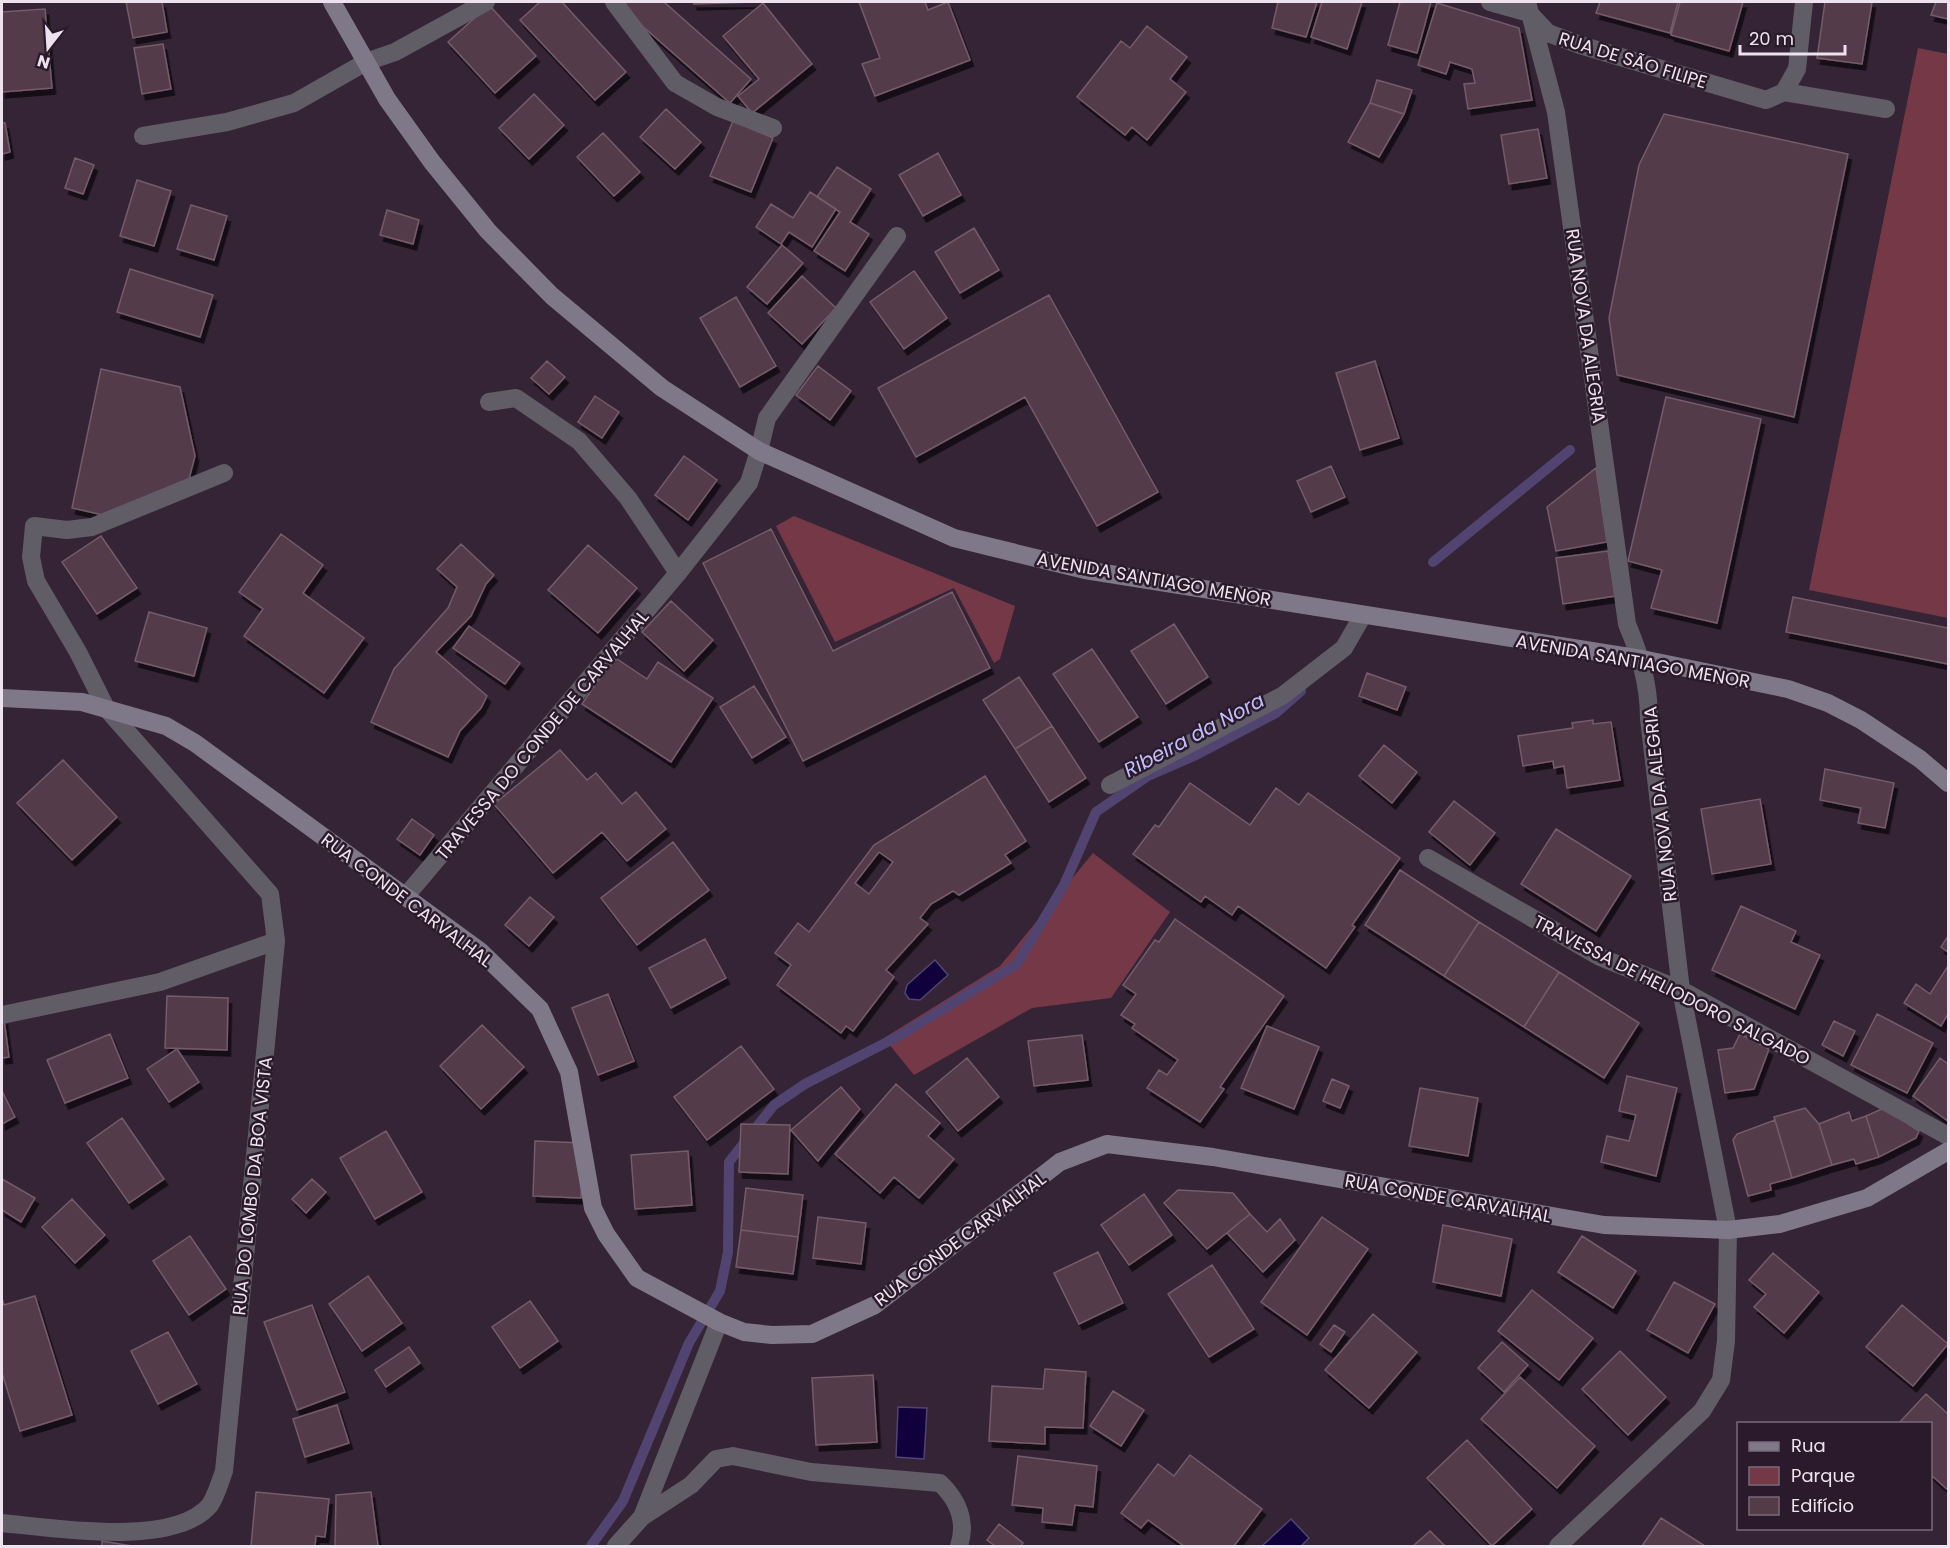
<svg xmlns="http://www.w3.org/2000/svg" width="1950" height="1548" font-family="Poppins,sans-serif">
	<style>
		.green { fill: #743847 }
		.water { fill: #10003c; stroke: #524471; stroke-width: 1.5 }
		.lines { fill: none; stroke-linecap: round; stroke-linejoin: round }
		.stream { stroke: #524471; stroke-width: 10 }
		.building { fill: #533b48; stroke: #755b69; stroke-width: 1.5; fill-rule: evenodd; filter: url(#shadow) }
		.lane { stroke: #615d67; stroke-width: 18 }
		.street { stroke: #615d67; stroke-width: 18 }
		.secondary { stroke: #7f7889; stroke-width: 18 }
		.labels { text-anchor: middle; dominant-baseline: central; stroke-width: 5; stroke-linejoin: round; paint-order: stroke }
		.street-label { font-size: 18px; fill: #ede2ed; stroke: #2b1a2c }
		.water-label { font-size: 20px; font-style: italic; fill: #bfbffb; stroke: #2b1a2c }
	</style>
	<defs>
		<filter id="shadow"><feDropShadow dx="3.5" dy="6" stdDeviation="0" flood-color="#0009"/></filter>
	</defs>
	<rect width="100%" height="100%" fill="#352436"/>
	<path class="green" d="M1918,48L1948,54V618L1809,590Z
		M794,516L1015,606L1000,659L994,663L954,588L835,642L776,526Z
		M1093,853L1170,912L1111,998L1032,1008L914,1075L884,1038L1000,966Z"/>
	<path class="water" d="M935,960L948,975L920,1000L909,999L905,993L907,985Z
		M898,1407L927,1408L924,1459L896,1457Z
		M1291,1519L1309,1538L1301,1546H1262Z"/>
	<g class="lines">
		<path class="stream" d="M1433,562L1570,450
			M591,1546L623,1501L689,1343L720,1291L728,1252L729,1162L774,1105L805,1084L899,1036L1017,964L1064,885L1096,812L1148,776L1194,756L1276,713L1301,691"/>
	</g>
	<path class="building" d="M126,2H162L167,32L133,38Z
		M540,2H562L626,72L595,100L520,20Z
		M615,2H664L751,79L730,103Z
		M693,2H755L694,4Z
		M859,2H925L928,10L948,2L970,60L875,96L862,64L880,58Z
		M1278,2H1317L1306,37L1272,28Z
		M1322,2H1362L1347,49L1311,37Z
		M1400,2H1431L1417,53L1388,45Z
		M1600,2H1678L1670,33L1596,13Z
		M1680,2H1743L1729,51L1671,35Z
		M1825,2H1872L1862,64L1817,58Z
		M1936,2H1948V19L1931,15Z
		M763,3L812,64L752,113L738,96L759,79L723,36Z
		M1437,3L1519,28L1532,100L1468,109L1464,84L1475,83L1472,69L1450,62L1446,74L1418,65Z
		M489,5L536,56L495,93L448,42Z
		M45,9L52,88L2,92V12Z
		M1147,26L1187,57L1170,79L1186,92L1147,140L1132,127L1125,135L1077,97L1121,41L1130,48Z
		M163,44L171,89L142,94L134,48Z
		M1377,80L1412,90L1404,114L1370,103Z
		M534,94L564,125L529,159L499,128Z
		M1370,103L1404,114L1379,157L1348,142Z
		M666,109L701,142L675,169L640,137Z
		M1664,114L1848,154L1794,417L1617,375L1609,318L1639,165Z
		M733,121L773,138L751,192L710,176Z
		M2,123H5L10,152L2,154Z
		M1538,129L1547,178L1509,184L1501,135Z
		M603,133L640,172L614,196L577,157Z
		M938,153L961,195L923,216L899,175Z
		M75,158L94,165L83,194L65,188Z
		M837,167L871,189L850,222L869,234L845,271L814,251L840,212L817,197Z
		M137,180L171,191L154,246L120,236Z
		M810,192L836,209L812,247L789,232L781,244L756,227L771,204L793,218Z
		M191,205L227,216L214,260L177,249Z
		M387,210L419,220L413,244L380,235Z
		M974,228L999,270L960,293L935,252Z
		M782,245L803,263L767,304L747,287Z
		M130,269L213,295L200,337L117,312Z
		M914,271L947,318L904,349L870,302Z
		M802,276L836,308L802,344L768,313Z
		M1049,295L1158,492L1097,526L1025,397L916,457L878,388Z
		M736,297L776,366L740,387L700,318Z
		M547,361L565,377L549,394L531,378Z
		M1375,361L1399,438L1360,450L1336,373Z
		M818,366L851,391L830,420L796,395Z
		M101,369L180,387L195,456L188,483L103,515L72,508Z
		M595,396L619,412L602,438L578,422Z
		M1666,397L1761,419L1717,623L1651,608L1662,570L1628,561Z
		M684,456L717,480L688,520L655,495Z
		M1331,466L1345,497L1311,512L1297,481Z
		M1596,468L1607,542L1556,551L1547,507Z
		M771,529L833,651L952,592L990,668L803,761L703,563Z
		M281,534L323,565L303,593L364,638L324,693L244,636L263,609L239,592Z
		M101,536L137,588L97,614L62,562Z
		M461,544L494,575L486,584L471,616L436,652L487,696L481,708L460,731L448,757L371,722L394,669L448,608L457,587L437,569Z
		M588,545L637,588L598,633L548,590Z
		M1608,551L1615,596L1563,604L1556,558Z
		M1793,597L1948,628V664L1786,632Z
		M671,601L713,640L684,671L642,632Z
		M149,612L207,628L194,676L135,661Z
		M1174,624L1208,677L1166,704L1131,651Z
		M469,626L520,663L505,684L453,648Z
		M1092,649L1138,717L1099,742L1053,674Z
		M614,657L647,679L658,662L713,698L671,762L582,704Z
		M1367,673L1406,687L1397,710L1359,696Z
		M1019,677L1052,726L1015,749L983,700Z
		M754,686L786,737L752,758L720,707Z
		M1593,720V724L1611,722L1620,780L1567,788L1564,766L1554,768L1553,761L1523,766L1518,736L1573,728L1572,723Z
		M1052,726L1086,778L1049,802L1015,749Z
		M1384,745L1417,772L1392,803L1359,776Z
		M560,750L587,780L596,773L622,804L636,792L666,829L627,861L602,832L553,873L494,804Z
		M63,760L117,817L72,860L17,803Z
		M1825,769L1894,783L1885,828L1858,823L1861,808L1820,800Z
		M985,776L1026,841L1005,855L1011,863L959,895L953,891L931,904L920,918L928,924L886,970L894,977L853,1031L846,1026L841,1033L777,985L791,965L775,953L798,923L809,932L874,845ZM879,852L893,862L869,894L855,883Z
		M1190,783L1250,825L1276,788L1299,805L1308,793L1400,858L1352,925L1355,927L1326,968L1238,906L1232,915L1205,896L1201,902L1133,854L1155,825L1159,827Z
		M1760,799L1771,864L1712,874L1701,809Z
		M1454,801L1495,833L1470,865L1429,832Z
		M412,819L434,835L420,855L397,839Z
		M1556,829L1631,876L1596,931L1521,884Z
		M673,842L709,890L637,945L601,898Z
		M1400,870L1479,922L1444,976L1365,925Z
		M530,897L554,917L529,946L505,925Z
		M1741,906L1796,931L1791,942L1820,955L1795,1009L1712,970Z
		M1175,919L1284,996L1220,1087L1224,1089L1200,1122L1147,1088L1159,1070L1167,1075L1178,1060L1132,1028L1135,1024L1121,1015L1136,994L1123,985L1155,940L1159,942Z
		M1479,922L1559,972L1524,1027L1444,976Z
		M1948,936V952L1941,947Z
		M705,939L726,978L671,1008L649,968Z
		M1948,966V1014L1941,1026L1904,1003L1916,984L1930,994Z
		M1559,972L1639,1023L1604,1078L1524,1027Z
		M608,994L634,1061L598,1075L572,1008Z
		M167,996L228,998L227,1050L165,1048Z
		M1877,1014L1933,1043L1907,1093L1851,1065Z
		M2,1019H4L9,1057L2,1058Z
		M1834,1021L1855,1031L1843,1056L1822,1045Z
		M482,1025L524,1067L481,1109L440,1066Z
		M1267,1026L1319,1047L1294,1109L1241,1088Z
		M110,1034L128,1078L65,1103L47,1060Z
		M1740,1034L1769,1049L1754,1089L1725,1093L1718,1050L1733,1048Z
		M1082,1035L1088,1080L1034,1086L1028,1041Z
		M741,1046L774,1089L707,1140L674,1097Z
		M177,1049L199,1082L169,1102L147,1069Z
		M967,1058L999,1097L958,1131L926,1092Z
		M1940,1058L1948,1064V1121L1913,1096Z
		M1627,1076L1677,1088L1656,1176L1601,1162L1607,1136L1629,1141L1636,1115L1619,1111Z
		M1332,1079L1349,1086L1340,1108L1323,1101Z
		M896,1084L940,1123L928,1136L954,1159L919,1198L894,1177L880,1193L835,1154Z
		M841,1087L860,1109L818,1161L791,1130Z
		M1420,1088L1478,1098L1468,1156L1409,1146Z
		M2,1091L15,1117L2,1124Z
		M1805,1108L1819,1124L1832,1165L1792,1178L1774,1117Z
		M1884,1108L1919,1131L1916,1138L1879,1157L1866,1116Z
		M1849,1112L1852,1121L1866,1116L1879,1157L1856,1164L1854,1159L1832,1165L1819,1124Z
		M122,1118L164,1179L129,1203L87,1143Z
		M1775,1120L1792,1178L1770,1184L1771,1190L1748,1196L1733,1140L1737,1134Z
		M741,1124L790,1125L788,1174L739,1172Z
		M386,1131L422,1192L375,1219L340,1158Z
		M535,1141L583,1143L581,1198L533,1196Z
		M688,1151L692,1205L635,1209L631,1155Z
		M2,1179L35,1198L21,1222L2,1210Z
		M312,1179L326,1192L306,1213L292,1199Z
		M746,1188L803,1195L798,1237L741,1230Z
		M1178,1190L1233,1193L1250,1214L1207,1249L1164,1203Z
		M1144,1194L1172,1235L1129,1265L1101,1225Z
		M72,1199L105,1235L75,1263L42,1227Z
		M1250,1214L1267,1232L1280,1219L1295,1240L1263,1272L1227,1233Z
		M818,1217L866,1223L861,1264L813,1258Z
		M1322,1217L1368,1249L1307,1335L1261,1302Z
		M1443,1225L1512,1239L1501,1296L1433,1282Z
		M741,1230L798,1237L793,1274L736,1267Z
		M190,1236L226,1289L189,1315L153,1261Z
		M1582,1236L1636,1271L1613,1308L1558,1272Z
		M1098,1252L1123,1303L1079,1324L1054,1273Z
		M1773,1253L1819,1292L1784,1333L1754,1307L1766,1294L1749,1280Z
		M1212,1265L1254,1329L1209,1357L1168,1294Z
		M368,1276L402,1323L362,1351L329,1304Z
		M1674,1282L1715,1304L1688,1353L1647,1330Z
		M1532,1290L1593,1338L1559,1380L1498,1331Z
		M35,1296L72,1415L20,1431L2,1373V1298L4,1305Z
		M530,1301L558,1341L520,1368L492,1327Z
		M312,1305L345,1392L297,1410L264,1322Z
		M1902,1305L1948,1344L1913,1386L1866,1347Z
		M1373,1314L1417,1352L1369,1408L1325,1370Z
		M1334,1325L1345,1332L1331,1352L1320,1344Z
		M168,1332L197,1384L158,1404L131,1351Z
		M1502,1342L1528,1365L1504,1392L1478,1368Z
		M409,1347L420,1363L386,1387L375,1370Z
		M1620,1351L1666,1397L1628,1435L1582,1389Z
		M1045,1369L1086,1372L1083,1428L1045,1427V1444L989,1441L992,1386L1043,1389Z
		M873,1375L877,1442L816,1445L812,1378Z
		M1520,1377L1595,1446L1557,1488L1481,1419Z
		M1113,1391L1144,1410L1121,1446L1090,1426Z
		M1926,1394L1948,1414V1490L1930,1474V1424H1898Z
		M337,1405L349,1443L305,1457L293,1419Z
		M1467,1440L1532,1509L1492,1546L1427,1478Z
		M1190,1455L1262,1509L1234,1546H1184L1148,1520L1141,1528L1121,1513L1158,1464L1174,1476Z
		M1018,1456L1097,1466L1093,1507L1075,1505L1072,1525L1042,1522L1043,1508L1012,1505Z
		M256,1492L329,1499L325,1537L316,1536L315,1546H251Z
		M371,1492L378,1546H335L336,1495Z
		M1661,1518L1705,1546H1642Z
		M999,1524L1023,1543L1021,1546H995L987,1540Z
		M1430,1531L1445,1546H1413Z
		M102,1541L132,1546H102Z"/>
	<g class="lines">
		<path class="lane" d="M614,2L675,83L717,107L773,128
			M1784,92L1886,109
			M143,136L227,122L294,103L366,62
			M489,402L516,398L579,441L628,498L678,573
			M759,451L767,418L897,236
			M106,708L78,652L36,581L31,557L34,526L67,530L92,527L224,473
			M642,1517L691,1485L716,1459L733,1456L811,1472L940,1483C958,1500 967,1522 959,1546"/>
		<path class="street" d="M1490,2L1529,13L1548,33L1580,45L1766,100L1784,92L1797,69L1804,2
			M1527,2L1556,112L1627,624C1640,655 1649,684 1649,719L1681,990L1728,1230L1726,1341L1721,1380L1702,1411L1558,1546
			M366,62L395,52L486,2
			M1110,785L1282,696L1344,648L1363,615
			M1428,858L1600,957L1681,990L1948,1136
			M405,897L678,573L749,483L759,451
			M2,1015L160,982L276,941
			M2,1523C55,1528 174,1548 210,1505C216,1496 220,1482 224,1471L276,941L270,894L106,708
			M616,1546L642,1517L719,1322"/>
		<path class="secondary" d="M332,2L387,99L432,162L488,231L552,296L662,388L759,451L954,538L1085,570L1642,659L1788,689L1828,703L1861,720L1920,759L1948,783
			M2,698L82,702L166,726L195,743L480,951L540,1009L569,1072L593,1208L606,1234L637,1278L719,1322L744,1332L772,1335L812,1334L875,1305L1060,1162L1107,1144L1213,1157L1604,1225L1728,1230L1780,1224L1867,1198L1948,1151"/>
	</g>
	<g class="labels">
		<g class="street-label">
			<text transform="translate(1633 60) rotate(17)">RUA DE SÃO FILIPE</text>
			<text transform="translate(1586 326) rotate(82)">RUA NOVA DA ALEGRIA</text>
			<text transform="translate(1154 579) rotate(10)">AVENIDA SANTIAGO MENOR</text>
			<text transform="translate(1633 661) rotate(10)">AVENIDA SANTIAGO MENOR</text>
			<text transform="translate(542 735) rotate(-50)">TRAVESSA DO CONDE DE CARVALHAL</text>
			<text transform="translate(1660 804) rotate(-96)">RUA NOVA DA ALEGRIA</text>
			<text transform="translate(407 900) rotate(37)">RUA CONDE CARVALHAL</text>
			<text transform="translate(1672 990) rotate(27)">TRAVESSA DE HELIODORO SALGADO</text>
			<text transform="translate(252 1186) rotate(-84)">RUA DO LOMBO DA BOA VISTA</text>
			<text transform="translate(1448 1198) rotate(10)">RUA CONDE CARVALHAL</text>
			<text transform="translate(960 1239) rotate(-37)">RUA CONDE CARVALHAL</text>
		</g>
		<g class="water-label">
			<text transform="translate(1194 735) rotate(-28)">Ribeira da Nora</text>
		</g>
	</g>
	<rect width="1950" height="1548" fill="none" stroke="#ede2ed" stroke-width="6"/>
	<rect x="1737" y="1422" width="195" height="108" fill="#2b1a2c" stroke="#796a79" stroke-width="1.5"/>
	<rect x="1749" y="1442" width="30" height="9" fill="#7f7889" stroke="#796a79" stroke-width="1.5"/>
	<text x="1791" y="1452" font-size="18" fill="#ede2ed">Rua</text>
	<rect x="1749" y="1467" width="30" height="18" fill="#743847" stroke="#796a79" stroke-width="1.5"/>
	<text x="1791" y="1482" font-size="18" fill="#ede2ed">Parque</text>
	<rect x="1749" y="1497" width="30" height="18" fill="#533b48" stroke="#796a79" stroke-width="1.5"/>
	<text x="1791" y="1512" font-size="18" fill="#ede2ed">Edifício</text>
	<g transform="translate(48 48) rotate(197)" stroke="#2b1a2c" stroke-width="4.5" paint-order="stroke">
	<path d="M0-4.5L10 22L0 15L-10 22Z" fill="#ede2ed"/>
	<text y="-9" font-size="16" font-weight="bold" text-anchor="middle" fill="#ede2ed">N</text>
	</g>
	<path d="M1740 45v9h105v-9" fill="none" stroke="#ede2ed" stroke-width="3"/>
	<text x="1749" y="45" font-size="18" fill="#ede2ed" stroke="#2b1a2c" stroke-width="4.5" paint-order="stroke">20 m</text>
</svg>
